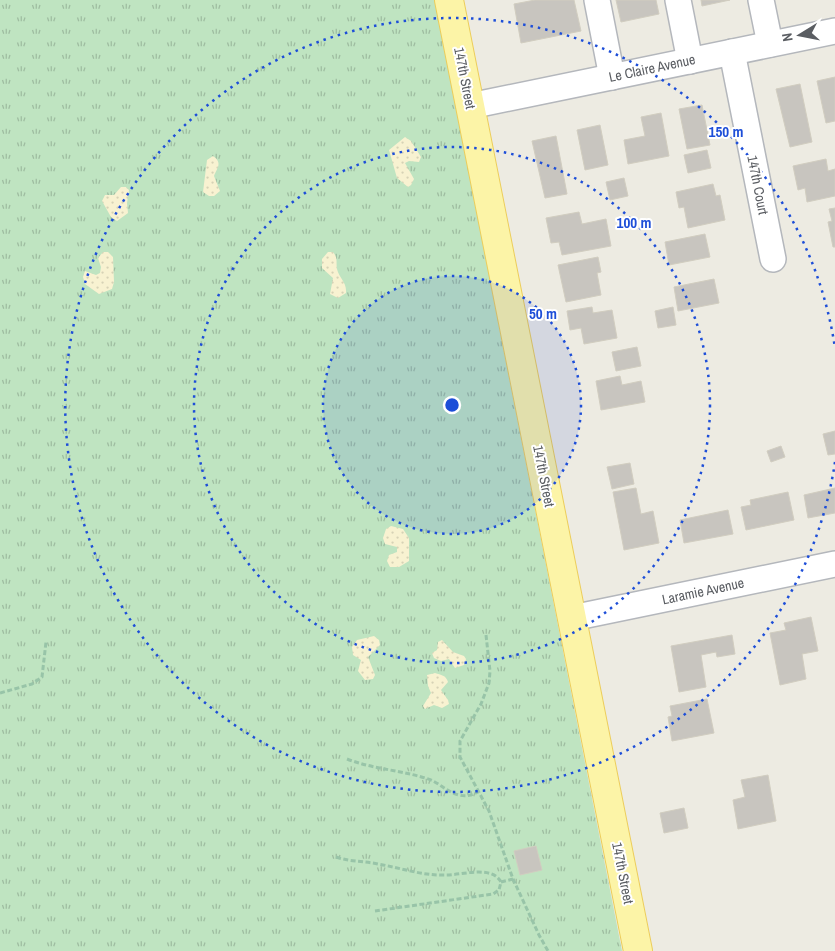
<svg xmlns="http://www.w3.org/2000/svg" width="835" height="951" font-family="'Archivo Narrow',sans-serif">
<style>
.grass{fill:url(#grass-tufts)}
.sand{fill:url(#sand-dots)}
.building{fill:#c8c5bf;stroke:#d1cdc0}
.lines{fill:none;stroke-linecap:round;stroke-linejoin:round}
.minor-casing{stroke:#b4b7bc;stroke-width:28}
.major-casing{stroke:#eccd5b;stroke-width:30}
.path{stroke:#98c4a8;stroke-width:3;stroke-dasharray:5 2.5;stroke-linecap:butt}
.minor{stroke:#fff;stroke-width:25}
.major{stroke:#fcf4a7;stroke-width:28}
.ring{fill:none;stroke:#1d4ed8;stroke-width:2.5;stroke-dasharray:2.5 5}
.labels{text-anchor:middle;stroke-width:4;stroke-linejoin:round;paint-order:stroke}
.street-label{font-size:14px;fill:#5a5d62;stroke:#fff}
.centre{fill:#1d4ed8;stroke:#fff;stroke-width:2.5}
.ring-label{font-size:15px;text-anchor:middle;font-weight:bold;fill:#1d4ed8;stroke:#fff;stroke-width:4;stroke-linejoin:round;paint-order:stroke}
</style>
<defs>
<pattern id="grass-tufts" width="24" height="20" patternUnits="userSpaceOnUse" patternTransform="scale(1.25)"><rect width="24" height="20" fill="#bfe4c1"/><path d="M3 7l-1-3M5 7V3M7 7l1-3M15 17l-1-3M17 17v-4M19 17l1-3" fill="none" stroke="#9ebca0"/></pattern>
<pattern id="sand-dots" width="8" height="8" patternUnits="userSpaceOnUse" patternTransform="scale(1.25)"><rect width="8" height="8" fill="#f8f2d1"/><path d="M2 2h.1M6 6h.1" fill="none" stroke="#d7d2b6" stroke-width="1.8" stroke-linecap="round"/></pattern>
</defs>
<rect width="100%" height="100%" fill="#edebe2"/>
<polygon class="grass" points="0,0 435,0 622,951 0,951"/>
<g class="sand">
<polygon points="405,137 411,141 421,157 419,162 409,161 405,163 414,179 411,185 408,187 397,178 389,150"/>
<path d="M213,156c10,7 4,12 1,20l6,15 -6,5h-5l-6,-4 4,-32z"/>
<polygon points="121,187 126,187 129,190 127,203 128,213 117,221 111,217 102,201 105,195 114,195"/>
<polygon points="103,252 108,252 113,257 114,282 112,289 99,294 85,284 83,277 85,271 96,275 100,273 101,267 98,258"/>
<path d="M328,252h5c5,6 3,10 4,17 2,9 10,13 9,24l-8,5 -8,-4 3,-16 -11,-10v-9z"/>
<polygon points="391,526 403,529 409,538 409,561 399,567 390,567 387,561 389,555 397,552 397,547 385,544 383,538 386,529"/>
<polygon points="374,636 379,640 380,645 368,657 375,675 373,679 365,680 358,671 361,660 353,655 352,647 357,640"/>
<polygon points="442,640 453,652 464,656 466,659 464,665 455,668 449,659 441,661 434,658 432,653 437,650 438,642"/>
<path d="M435,673c6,2 11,2 13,9l-7,8 7,10 1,4 -7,4 -8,-3 -9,4 -2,-3 8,-13 -3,-7 -1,-11z"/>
</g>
<g class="building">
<polygon points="535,0 574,0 581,31 521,43 514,4"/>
<polygon points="616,0 656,0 659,14 621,22"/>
<polygon points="701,0 730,0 702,6"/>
<polygon points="835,77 835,121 826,123 817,81"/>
<polygon points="800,84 812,142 790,147 776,89"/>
<polygon points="702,105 710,145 687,149 679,109"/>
<polygon points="661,113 669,156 628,164 624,140 645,136 641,117"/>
<polygon points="600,125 608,165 585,170 577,130"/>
<polygon points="556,136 567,194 545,198 532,141"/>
<polygon points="707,150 711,168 688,173 684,155"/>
<polygon points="826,159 828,171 835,169 835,196 807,202 805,188 798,190 793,166"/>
<polygon points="624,178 628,196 610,200 606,182"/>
<polygon points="713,184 716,196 720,195 725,220 688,228 684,207 679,208 676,192"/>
<polygon points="835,208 835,247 833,247 828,222 832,221 829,209"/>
<polygon points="579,212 582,224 606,219 611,246 562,255 559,242 551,243 546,218"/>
<polygon points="705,234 710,257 669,265 665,242"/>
<polygon points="598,257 601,272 597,273 601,295 566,302 558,265"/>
<polygon points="714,279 719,303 678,311 674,287"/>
<polygon points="592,307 593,313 612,310 617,338 584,344 581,328 570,330 567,311"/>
<polygon points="673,307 676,325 658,328 655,311"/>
<polygon points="637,347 641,366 616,371 612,352"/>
<polygon points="620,376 622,385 641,381 645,402 601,410 596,381"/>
<polygon points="835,431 835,454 828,455 823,434"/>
<polygon points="781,446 785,457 771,462 767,451"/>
<polygon points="630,463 634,484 612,489 607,467"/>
<polygon points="636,488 641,514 653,511 659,543 624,550 613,492"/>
<polygon points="835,488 835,513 808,518 804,495"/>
<polygon points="788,492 794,520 746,530 741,507 751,505 750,500"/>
<polygon points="728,510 733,534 684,543 680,520"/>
<polygon points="811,617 818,651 802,654 806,679 780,685 770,633 786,630 784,623"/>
<polygon points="732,635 735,654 717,657 716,652 701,655 706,687 679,692 671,646"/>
<polygon points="707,699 714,733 672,741 668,717 672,716 670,706"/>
<polygon points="768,775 776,821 738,829 733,800 745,797 741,780"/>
<polygon points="684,808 688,828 664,833 660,813"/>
<polygon points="536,846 542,870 520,875 514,851"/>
</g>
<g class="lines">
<defs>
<g id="minor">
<polyline points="597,0 612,77"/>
<polyline points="678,0 690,61"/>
<polyline points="761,0 770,44"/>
<polyline points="732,52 773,259"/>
<polyline points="470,106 835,31"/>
<polyline points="572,618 835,564"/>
</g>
<polyline id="major" points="449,0 638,951"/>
</defs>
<use href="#minor" class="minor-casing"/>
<use href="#major" class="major-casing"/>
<g class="path">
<polyline points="486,635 490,671 489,683 481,704 460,741 460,757 489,811 513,879 539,935 548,951"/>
<polyline points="0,693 32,684 42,677 46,642"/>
<path d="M347,759c26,10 52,11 78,19 13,3 21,14 34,17 7,2 13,0 19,-3"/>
<path d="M336,857c15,5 28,4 42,7 24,4 44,12 68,11 16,0 46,-10 55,7l-2,8 -6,4 -118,17"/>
<polyline points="501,882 513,879"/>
</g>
<use href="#minor" class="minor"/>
<use href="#major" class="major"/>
</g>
<circle cx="452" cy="405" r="129" fill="#1d4ed8" fill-opacity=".12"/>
<g class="ring">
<circle cx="452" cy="405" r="129"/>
<circle cx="452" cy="405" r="258"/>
<path d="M835 462A387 387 0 1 1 835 348"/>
</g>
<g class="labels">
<g class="street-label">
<text transform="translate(652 68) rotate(-12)" y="5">Le Claire Avenue</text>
<text transform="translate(465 78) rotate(79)" y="5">147th Street</text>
<text transform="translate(758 185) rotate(79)" y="5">147th Court</text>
<text transform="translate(544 476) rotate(79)" y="5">147th Street</text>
<text transform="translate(703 591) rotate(-12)" y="5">Laramie Avenue</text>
<text transform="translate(623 873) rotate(79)" y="5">147th Street</text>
</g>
</g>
<circle cx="452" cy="405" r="8" class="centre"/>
<g class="ring-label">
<text x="726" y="137">150 m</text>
<text x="634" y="228">100 m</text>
<text x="543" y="319">50 m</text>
</g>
<g transform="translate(800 35) rotate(260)" stroke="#ffffff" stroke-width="4" paint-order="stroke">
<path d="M0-4L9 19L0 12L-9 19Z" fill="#5a5d62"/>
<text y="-8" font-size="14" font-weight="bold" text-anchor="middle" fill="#5a5d62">N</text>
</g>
</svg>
